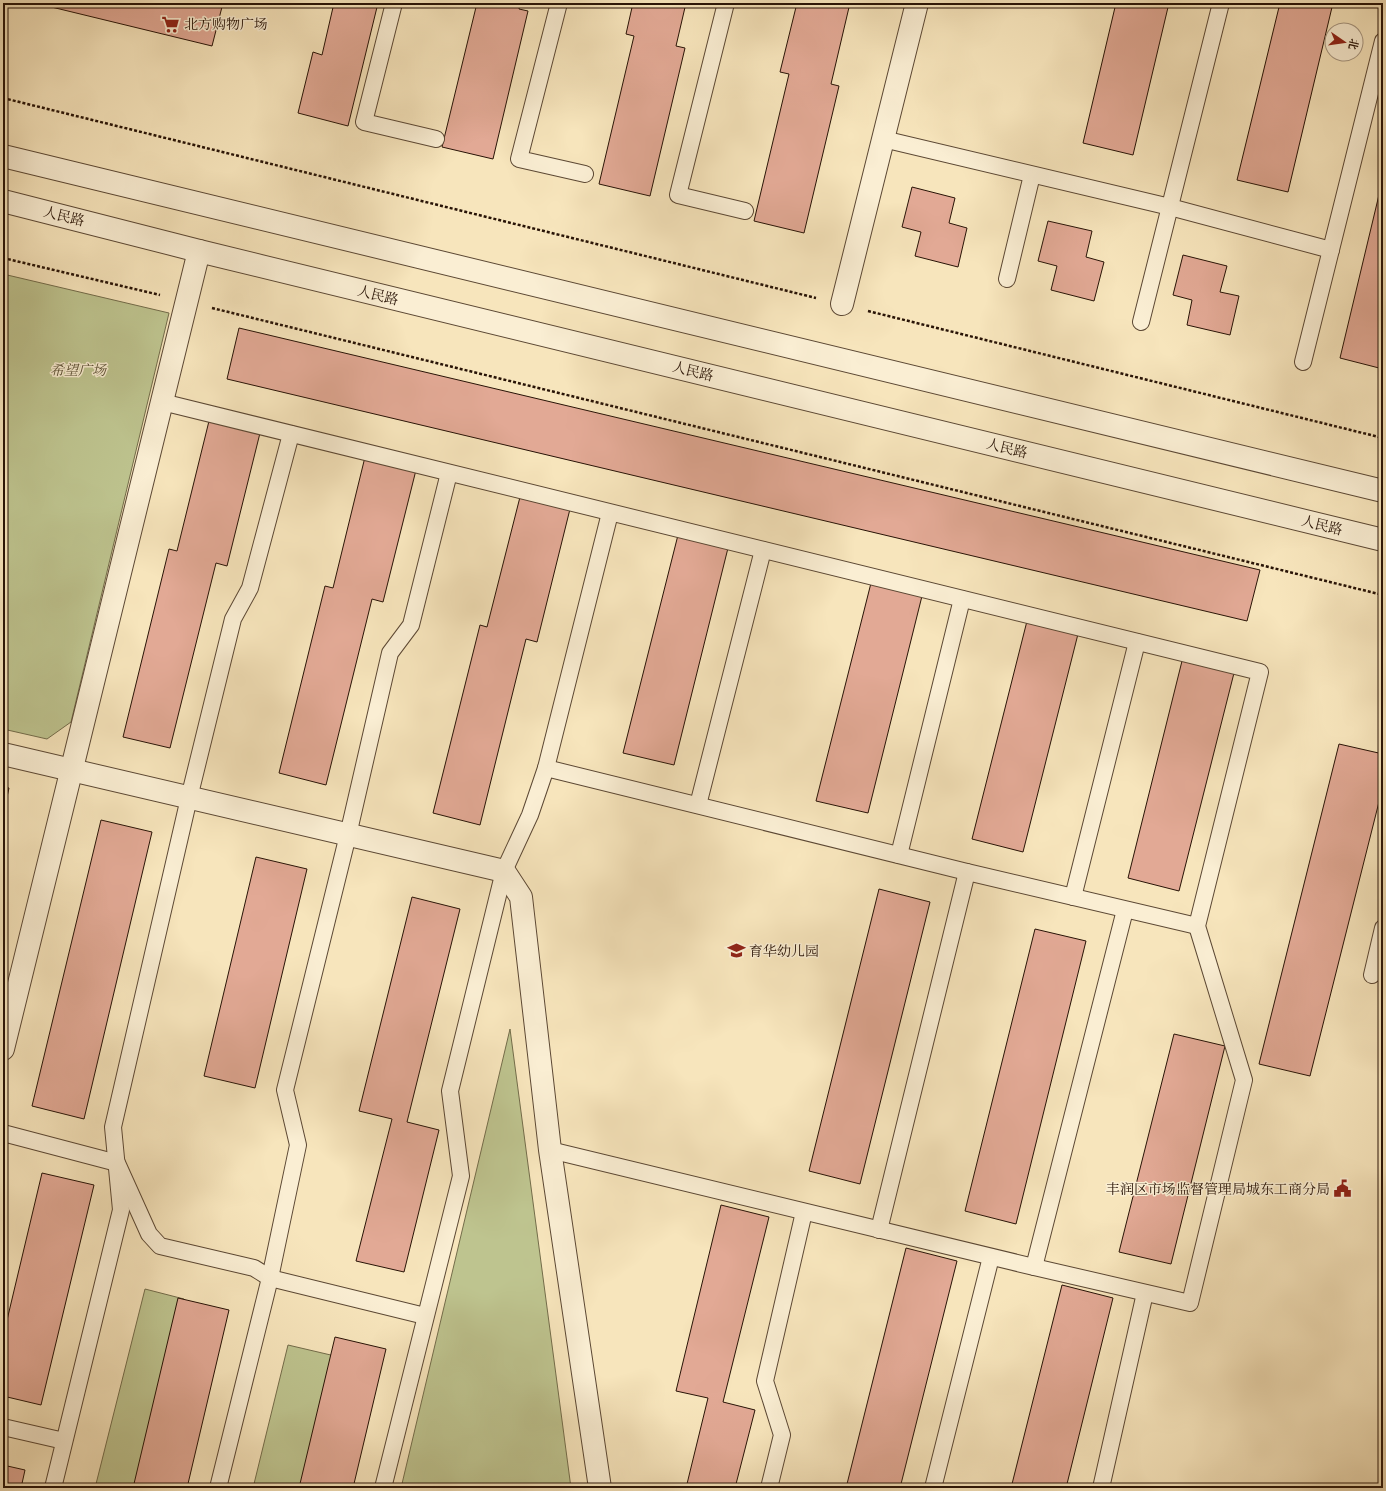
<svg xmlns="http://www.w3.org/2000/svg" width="1386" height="1491" font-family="'IM FELL DW Pica','Noto Serif SC',serif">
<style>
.green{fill:#bec48f;stroke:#736c4a}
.building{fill:#e2a995;stroke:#281306}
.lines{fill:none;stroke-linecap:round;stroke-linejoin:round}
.service-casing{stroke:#5c4834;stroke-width:18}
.pedestrian-casing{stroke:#5c4834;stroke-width:24}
.minor-casing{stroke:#5c4834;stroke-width:24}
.path{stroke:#281306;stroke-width:2.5;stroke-dasharray:3 2;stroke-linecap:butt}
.service{stroke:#faeed3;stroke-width:16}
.pedestrian{stroke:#faeed3;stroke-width:22}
.minor{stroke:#faeed3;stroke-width:22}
.labels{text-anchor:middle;stroke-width:3;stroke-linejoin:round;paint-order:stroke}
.poi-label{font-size:14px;fill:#281306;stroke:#faeed3;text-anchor:start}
.street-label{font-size:14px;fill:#281306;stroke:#faeed3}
.park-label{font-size:14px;font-style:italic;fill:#5c5136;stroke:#faeed3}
</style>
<rect width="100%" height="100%" fill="#f7e5bc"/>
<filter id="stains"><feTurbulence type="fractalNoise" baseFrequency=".005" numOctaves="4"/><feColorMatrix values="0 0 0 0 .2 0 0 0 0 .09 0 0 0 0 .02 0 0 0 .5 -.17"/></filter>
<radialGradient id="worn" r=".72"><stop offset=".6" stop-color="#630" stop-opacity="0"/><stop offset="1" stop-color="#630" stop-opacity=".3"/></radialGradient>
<g class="green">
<polygon points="3,274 169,313 71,722 47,739 3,729"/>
<polygon points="510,1029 571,1488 401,1488"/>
<polygon points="145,1289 184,1299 137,1488 95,1488"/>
<polygon points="288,1345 335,1356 303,1488 253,1488"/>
</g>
<g class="building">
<polygon points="35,3 223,3 212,46"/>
<polygon points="334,3 378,3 348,126 298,113 313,52 322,55"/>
<polygon points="477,3 520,3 519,9 528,11 493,159 442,147"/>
<polygon points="633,3 686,3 676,46 685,48 650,196 599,184 634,36 626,34"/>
<polygon points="797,3 850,3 831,84 839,86 804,233 754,221 789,74 780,72"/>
<polygon points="1116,3 1169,3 1133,155 1083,143"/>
<polygon points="1280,3 1333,3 1288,192 1237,180"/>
<polygon points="1383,178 1383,369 1340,358"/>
<polygon points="912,187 955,198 949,223 967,228 958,267 915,256 921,232 902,227"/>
<polygon points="1048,221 1092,231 1086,257 1104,262 1094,301 1051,290 1057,266 1038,261"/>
<polygon points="1183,255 1227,266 1220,292 1239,296 1230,335 1187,325 1192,300 1173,295"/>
<polygon points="239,328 1260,570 1247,621 227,379"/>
<polygon points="209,421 260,433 227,566 216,563 170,748 123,737 169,549 177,551"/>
<polygon points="365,457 416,470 383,602 372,599 326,785 279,773 325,586 333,588"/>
<polygon points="520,497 570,509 537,642 526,639 480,825 433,813 480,625 487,627"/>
<polygon points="678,535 728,548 674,765 623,753"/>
<polygon points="871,583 922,596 868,813 816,801"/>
<polygon points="1027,621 1078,634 1023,852 972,839"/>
<polygon points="1182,661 1234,673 1179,891 1128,878"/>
<polygon points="1339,744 1383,754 1383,786 1310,1076 1259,1064"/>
<polygon points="3,787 9,788 3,815"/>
<polygon points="101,820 152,832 84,1119 32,1106"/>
<polygon points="256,857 307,869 255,1088 204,1076"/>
<polygon points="879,889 930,902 860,1184 809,1171"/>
<polygon points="412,897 460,909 407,1122 439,1130 404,1272 356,1261 392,1119 359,1111"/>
<polygon points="1035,929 1086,941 1016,1224 965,1211"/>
<polygon points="1174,1034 1225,1046 1171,1264 1119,1252"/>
<polygon points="42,1173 94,1185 41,1405 3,1396 3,1337"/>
<polygon points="721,1205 769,1217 723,1402 755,1410 735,1488 686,1488 708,1398 676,1391"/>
<polygon points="906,1248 957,1261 900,1488 846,1488"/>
<polygon points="1062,1285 1113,1298 1066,1488 1011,1488"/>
<polygon points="178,1298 229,1310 187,1488 133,1488"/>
<polygon points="335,1337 386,1349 353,1488 299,1488"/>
<polygon points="3,1465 25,1470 21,1488 3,1488"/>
</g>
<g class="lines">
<defs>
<g id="service">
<polyline points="394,3 364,122 436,139"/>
<polyline points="559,3 519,159 585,174"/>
<polyline points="726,3 678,195 745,211"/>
<polyline points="883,139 1170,207 1331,250"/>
<polyline points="1007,279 1032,175"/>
<polyline points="1141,322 1221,3"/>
<polyline points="1303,362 1383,41"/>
<polyline points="162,402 1260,672 1197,926 1244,1080 1190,1303 1034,1267 550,1150"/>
<polyline points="546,768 967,872 1197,926"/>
<polyline points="698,805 763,550"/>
<polyline points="899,855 962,599"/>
<polyline points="1073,897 1137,642"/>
<polyline points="1372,975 1383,928"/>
<polyline points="3,1133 117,1163 149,1234 160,1246 254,1268 270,1278 425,1316"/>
<polyline points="879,1230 967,872"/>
<polyline points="1034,1267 1125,910"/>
<polyline points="3,1427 64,1441"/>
<polyline points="53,1488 121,1210 113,1127 189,798 233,619 250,588 291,434"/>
<polyline points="218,1488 270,1278 298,1145 285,1090 348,835 390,653 411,625 449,473"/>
<polyline points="383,1488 461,1176 450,1091 504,871 530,815 546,768 610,513"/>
<polyline points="769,1488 782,1435 765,1381 804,1212"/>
<polyline points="933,1488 991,1257"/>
<polyline points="1101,1488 1145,1293"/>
</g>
<g id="pedestrian">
<polyline points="3,156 1383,491"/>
<polyline points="3,201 199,251 1383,540"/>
</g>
<g id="minor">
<polyline points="842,304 917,3"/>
<polyline points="3,754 504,871 521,897 550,1150 600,1488"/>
<polyline points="3,1049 199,251"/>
</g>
</defs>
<use href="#service" class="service-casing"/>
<use href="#pedestrian" class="pedestrian-casing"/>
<use href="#minor" class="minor-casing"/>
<g class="path">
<polyline points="3,98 816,298"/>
<polyline points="3,258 160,295"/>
<polyline points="212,308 1383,595"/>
<polyline points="868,311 1383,438"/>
</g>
<use href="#service" class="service"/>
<use href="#pedestrian" class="pedestrian"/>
<use href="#minor" class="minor"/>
</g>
<defs>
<symbol id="supermarket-bare" viewBox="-9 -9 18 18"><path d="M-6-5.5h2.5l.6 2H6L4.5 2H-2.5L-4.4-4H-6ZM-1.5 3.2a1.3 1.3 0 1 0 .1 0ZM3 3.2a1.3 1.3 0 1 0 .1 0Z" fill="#8f2418" stroke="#faeed3" stroke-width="2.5" paint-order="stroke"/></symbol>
<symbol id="school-bare" viewBox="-9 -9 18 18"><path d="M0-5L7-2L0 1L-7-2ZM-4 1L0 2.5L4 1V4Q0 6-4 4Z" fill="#8f2418" stroke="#faeed3" stroke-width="2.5" paint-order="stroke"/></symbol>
<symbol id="civic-bare" viewBox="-9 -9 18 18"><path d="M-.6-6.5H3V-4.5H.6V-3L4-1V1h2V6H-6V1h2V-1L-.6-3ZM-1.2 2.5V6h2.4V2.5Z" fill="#8f2418" stroke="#faeed3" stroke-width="2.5" paint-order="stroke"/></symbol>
</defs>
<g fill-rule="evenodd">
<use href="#supermarket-bare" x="158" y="12" width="25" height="25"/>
<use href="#school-bare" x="724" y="938" width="25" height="25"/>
<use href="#civic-bare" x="1330" y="1176" width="25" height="25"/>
</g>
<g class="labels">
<g class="poi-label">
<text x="184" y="29">北方购物广场</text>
<text x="749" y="956">育华幼儿园</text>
<text x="1330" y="1194" text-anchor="end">丰润区市场监督管理局城东工商分局</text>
</g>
<g class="street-label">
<text transform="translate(64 216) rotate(14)" y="5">人民路</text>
<text transform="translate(378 295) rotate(14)" y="5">人民路</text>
<text transform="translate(693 371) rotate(14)" y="5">人民路</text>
<text transform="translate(1007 448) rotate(14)" y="5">人民路</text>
<text transform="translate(1322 525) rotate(14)" y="5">人民路</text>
</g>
<g class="park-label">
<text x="78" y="375">希望广场</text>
</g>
</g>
<rect width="1386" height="1491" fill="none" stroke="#f7e5bc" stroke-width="16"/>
<rect x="4" y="4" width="1378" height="1483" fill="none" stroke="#281306" stroke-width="2"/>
<rect x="8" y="8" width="1370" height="1475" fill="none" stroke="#281306"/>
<g transform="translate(1344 42) rotate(103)"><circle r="19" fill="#faeed3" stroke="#a69681"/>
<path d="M0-3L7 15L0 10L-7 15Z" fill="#8f2418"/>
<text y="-6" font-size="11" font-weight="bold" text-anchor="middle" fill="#281306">北</text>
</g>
<rect width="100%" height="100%" filter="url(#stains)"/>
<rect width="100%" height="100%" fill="url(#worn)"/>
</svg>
